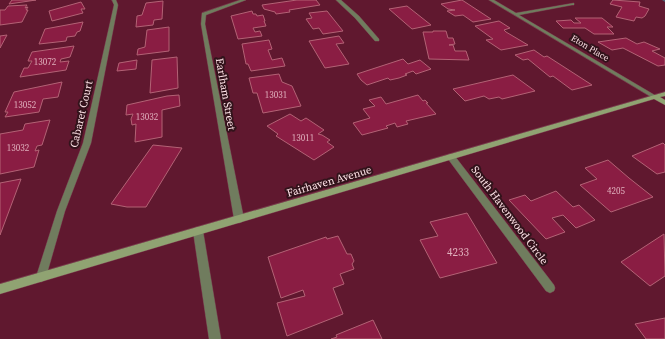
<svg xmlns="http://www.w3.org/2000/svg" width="665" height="339" font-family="'Source Serif 4',serif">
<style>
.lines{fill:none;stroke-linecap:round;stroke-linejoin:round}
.stream{fill:#505e71;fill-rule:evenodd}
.building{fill:#8a1d43;stroke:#b36275}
.street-casing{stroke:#79384c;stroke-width:1}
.secondary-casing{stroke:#79384c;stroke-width:1}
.street{fill:#707c5e;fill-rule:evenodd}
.secondary{fill:#90a372;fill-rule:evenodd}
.labels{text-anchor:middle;stroke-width:4;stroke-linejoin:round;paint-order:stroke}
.far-street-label{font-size:9px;fill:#fee2e7;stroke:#32131b}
.number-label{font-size:9px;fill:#e1b1be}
.street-label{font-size:11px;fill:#fee2e7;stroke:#32131b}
.near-number-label{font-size:11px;fill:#e1b1be}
</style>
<rect width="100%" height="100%" fill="#60182f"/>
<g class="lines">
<polygon class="stream" points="662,0 665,0 665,2"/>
</g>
<g class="building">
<polygon points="12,0 36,0 9,4"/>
<polygon points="316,0 320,5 289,10 290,12 276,14 275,12 264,9 262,5 297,0"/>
<polygon points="462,0 491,19 473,22 463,15 455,16 447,11 455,10 448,9 441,4"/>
<polygon points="613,0 640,2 639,6 649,9 645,16 642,18 636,17 634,21 616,17 622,7 610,4"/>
<polygon points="163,1 162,19 154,20 153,25 136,27 137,16 142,15 146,3"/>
<polygon points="81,2 85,9 81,9 83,13 52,21 49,11"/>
<polygon points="27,5 25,8 28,7 26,10 28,10 22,22 0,25 0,10 5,10 8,6"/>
<polygon points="407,6 431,25 412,29 389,9"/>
<polygon points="252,11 253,14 256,14 257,16 263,15 265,21 264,21 266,26 253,28 255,32 260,31 262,36 238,39 231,16"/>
<polygon points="327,11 343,31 323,34 319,28 313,29 306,19 312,18 309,13"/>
<polygon points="575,18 602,18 613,27 607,27 614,34 594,34 585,28 563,28 556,21 571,20 574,23 581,23"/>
<polygon points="499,21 510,28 504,30 506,32 528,45 501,50 486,40 493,39 475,26"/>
<polygon points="83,22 80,31 77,32 75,36 67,37 66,41 39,44 45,29"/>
<polygon points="169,27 169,51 137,55 138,49 145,47 147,30"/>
<polygon points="433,31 446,31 448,38 453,38 455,44 449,45 453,45 455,51 466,51 469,60 429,59 423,32 433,32"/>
<polygon points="7,35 0,48 0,36"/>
<polygon points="339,36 344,43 336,44 349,64 325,68 309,41"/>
<polygon points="626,38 637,44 644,42 660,49 652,51 665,58 665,65 658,66 623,48 612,50 598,42"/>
<polygon points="269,40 272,49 268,50 272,60 282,58 285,66 251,71 248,64 246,64 242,44"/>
<polygon points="74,46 70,57 61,59 60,62 69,61 66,70 20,77 24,68 28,68 32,61 28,61 32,52"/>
<polygon points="534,50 544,57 547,56 592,85 572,90 553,76 550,77 528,59 523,60 515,55"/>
<polygon points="177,57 178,88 150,93 152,60"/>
<polygon points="403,59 408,64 420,60 431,69 416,74 413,71 405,74 407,75 399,78 390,80 388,78 367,85 361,80 357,74"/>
<polygon points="137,60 136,69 117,71 119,63"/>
<polygon points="279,74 282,82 292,86 301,106 263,113 257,93 253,93 249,78"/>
<polygon points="513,75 535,91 502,99 499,97 489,99 484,96 465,101 453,89"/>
<polygon points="62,82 58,97 43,99 39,112 5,117 8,112 5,112 14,92"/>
<polygon points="179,95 180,106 162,110 162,137 135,142 136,124 132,125 131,119 133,114 126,115 127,105 167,96"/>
<polygon points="418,95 423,101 425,100 428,103 426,103 436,114 406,121 408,124 397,127 395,123 386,126 388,128 362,135 353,123 370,118 363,109 375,106 369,100 381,97 386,104"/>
<polygon points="290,114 301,121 306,118 324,130 318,134 322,135 330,140 327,142 334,147 314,160 276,136 278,134 267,126"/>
<polygon points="50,120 42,145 37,146 35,151 39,150 34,167 0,174 0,134 23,130 25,124"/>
<polygon points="663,143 665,145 665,172 657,174 632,156"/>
<polygon points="153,145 182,148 146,207 127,207 111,204"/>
<polygon points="608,160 629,178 653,197 611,212 580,185 597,179 585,168"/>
<polygon points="21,179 0,235 0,183"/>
<polygon points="556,191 573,207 579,205 595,220 576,228 563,215 552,218 565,232 546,239 509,200 525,195 531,201"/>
<polygon points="467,213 497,263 440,278 420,240 438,236 430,222"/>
<polygon points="664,234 665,276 650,286 621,262"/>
<polygon points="338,236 347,254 351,254 354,261 352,264 354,269 340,274 344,284 333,288 343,314 287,336 277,303 305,296 303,290 281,298 268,257 326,237 327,239"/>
<polygon points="665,318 665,339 646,339 635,324"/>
<polygon points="373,320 382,339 331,339 337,337 336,335"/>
</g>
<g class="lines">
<defs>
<g id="street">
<polygon points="112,0 116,0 118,5 91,143 65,211 46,277 45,280 41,282 37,280 36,277 57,211 83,143 114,5"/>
<polygon points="240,0 246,0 206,15 205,24 244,219 242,222 239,223 236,222 234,219 201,24 202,13"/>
<polygon points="336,0 341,0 359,16 379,39 379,41 375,41 355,18"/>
<polygon points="489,0 494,0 516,13 574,3 574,5 572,5 519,15 658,97 657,98 653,98"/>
<polygon points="451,154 454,155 554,285 555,288 554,291 550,293 546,291 448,159 447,157 448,155"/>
<polygon points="198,227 201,228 203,231 221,339 209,339 193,231 195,228"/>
</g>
<polygon id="secondary" points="665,92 665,96 660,97 665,100 665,105 654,99 0,294 0,284"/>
</defs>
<use href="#street" class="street-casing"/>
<use href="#secondary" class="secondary-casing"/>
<use href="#street" class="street"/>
<use href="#secondary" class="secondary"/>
</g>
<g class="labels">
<g class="far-street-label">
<text transform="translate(590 48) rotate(31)" y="3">Eton Place</text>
</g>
<g class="number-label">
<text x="45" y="65">13072</text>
<text x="276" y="98">13031</text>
<text x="25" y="108">13052</text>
<text x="147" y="120">13032</text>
<text x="303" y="141">13011</text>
<text x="18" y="151">13032</text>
<text x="616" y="194">4205</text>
</g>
<g class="street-label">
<text transform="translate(226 94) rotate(80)" y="4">Earlham Street</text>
<text transform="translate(81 114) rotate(-77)" y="4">Cabaret Court</text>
<text transform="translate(329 181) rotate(-16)" y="4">Fairhaven Avenue</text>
<text transform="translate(510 215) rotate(53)" y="4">South Havenwood Circle</text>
</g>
<g class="near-number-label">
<text x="458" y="256">4233</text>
</g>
</g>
</svg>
